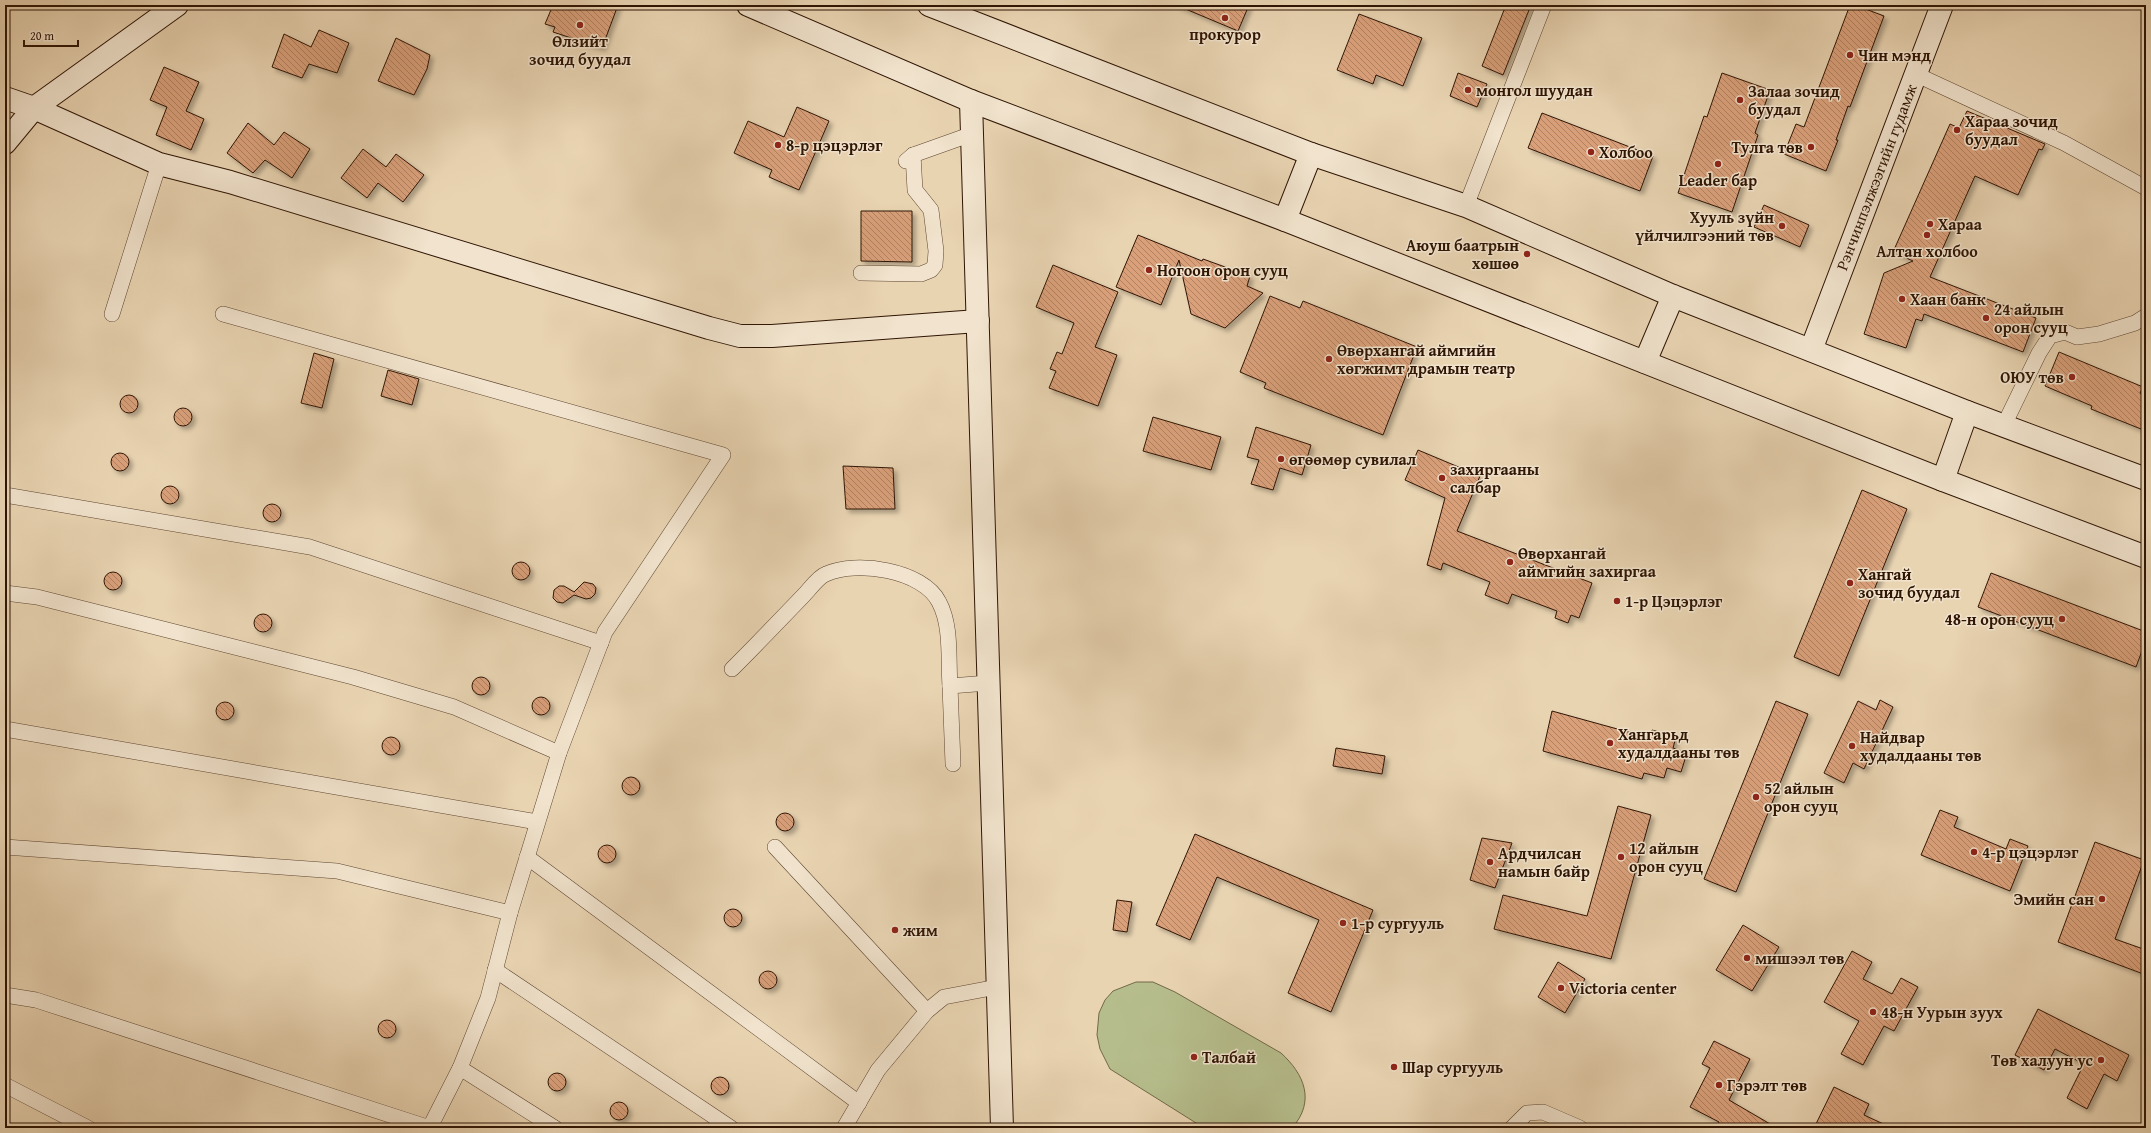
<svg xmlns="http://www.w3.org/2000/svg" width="2151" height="1133" font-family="'Gentium Book Plus',serif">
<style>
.grass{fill:#b6bd8c;stroke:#726948}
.building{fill:url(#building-back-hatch);stroke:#2f1504;filter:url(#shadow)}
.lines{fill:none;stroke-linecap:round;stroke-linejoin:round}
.street-casing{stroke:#5e4530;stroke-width:16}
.secondary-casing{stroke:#2f1504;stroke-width:24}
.street{stroke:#f1e3cd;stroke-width:15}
.secondary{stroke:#f1e3cd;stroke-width:22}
.poi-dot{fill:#8f2418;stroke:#f1e3cd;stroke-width:1.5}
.labels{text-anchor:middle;stroke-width:3;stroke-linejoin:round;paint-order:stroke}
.poi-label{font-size:16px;font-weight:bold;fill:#2f1504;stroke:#f1e3cd;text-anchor:start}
.street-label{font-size:16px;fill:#2f1504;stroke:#f1e3cd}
</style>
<defs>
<pattern id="building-back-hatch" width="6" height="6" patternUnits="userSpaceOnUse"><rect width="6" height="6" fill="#d9a07a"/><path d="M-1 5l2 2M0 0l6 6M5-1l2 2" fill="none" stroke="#b08162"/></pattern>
<filter id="shadow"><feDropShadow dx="3.5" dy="3.5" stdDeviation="2" flood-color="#0004"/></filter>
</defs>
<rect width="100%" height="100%" fill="#e9d4b2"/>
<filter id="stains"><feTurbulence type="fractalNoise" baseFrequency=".005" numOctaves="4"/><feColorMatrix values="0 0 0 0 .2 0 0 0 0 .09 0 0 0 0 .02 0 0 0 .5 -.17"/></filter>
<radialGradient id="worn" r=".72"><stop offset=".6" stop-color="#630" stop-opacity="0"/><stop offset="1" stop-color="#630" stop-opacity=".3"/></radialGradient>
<path class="grass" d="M1136,982h17l22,10 106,61c23,21 35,48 11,75h-88l-94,-59 -10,-20 -3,-14 2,-22 6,-13 8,-9z"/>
<g class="building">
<polygon points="553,5 618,5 602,48 553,32 555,27 545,24"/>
<polygon points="1176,5 1249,5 1238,31"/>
<polygon points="1506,5 1531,5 1503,75 1482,66"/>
<polygon points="1850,5 1855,5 1884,16 1850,107 1848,106 1836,140 1838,140 1826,171 1784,154 1796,124 1804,127"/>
<polygon points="1359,14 1422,38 1403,86 1376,75 1373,84 1337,70"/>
<polygon points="319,30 349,43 337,73 309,64 302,78 272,67 284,34 311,47"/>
<polygon points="396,38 430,55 427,69 414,95 378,81"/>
<polygon points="164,67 199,82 186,111 204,119 191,150 156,135 167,107 150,100"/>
<polygon points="1458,73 1487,84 1477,107 1450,96"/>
<polygon points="1722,73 1770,90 1755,133 1758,135 1732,212 1678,193 1704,116 1707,117"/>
<polygon points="797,107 829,121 799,190 769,177 772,170 734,153 748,121 784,137"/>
<polygon points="1967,111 2045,144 2042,150 2039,149 2018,195 1975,176 1930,277 2036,318 2023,352 1924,314 1922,321 1916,319 1906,348 1864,334 1884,273 1913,261 1893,252 1950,124 1959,128"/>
<polygon points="1542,113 1653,156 1640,191 1528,148"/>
<polygon points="248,123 274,145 284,132 310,149 292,178 265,160 253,173 227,153"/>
<polygon points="363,149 386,167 396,154 424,175 403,202 378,183 367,198 341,178"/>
<polygon points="1764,205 1809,225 1800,247 1754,227"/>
<polygon points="861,211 912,211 912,262 861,261"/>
<polygon points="1138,235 1202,261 1203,259 1250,276 1247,286 1263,293 1225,328 1191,314 1179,260 1161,305 1116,287"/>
<polygon points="1053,265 1118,292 1095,347 1117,355 1098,406 1049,388 1056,371 1050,369 1057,352 1062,354 1074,323 1036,307"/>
<polygon points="1270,296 1300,308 1303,301 1417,347 1383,435 1264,388 1266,383 1240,372"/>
<polygon points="2059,352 2143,387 2140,393 2146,395 2146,431 2091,409 2092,406 2045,386"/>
<polygon points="314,353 334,359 322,408 301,403"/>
<polygon points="388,370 419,379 412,405 381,396"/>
<circle cx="129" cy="404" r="9"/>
<circle cx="183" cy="417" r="9"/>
<polygon points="1153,417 1221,437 1211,470 1143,451"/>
<polygon points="1256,427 1311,445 1302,475 1280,468 1273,490 1251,484 1259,460 1247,457"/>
<polygon points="1418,450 1480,476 1457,531 1592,583 1579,618 1571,615 1568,623 1555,618 1557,611 1512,594 1508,604 1485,595 1490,582 1443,563 1441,570 1427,565 1445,498 1405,480"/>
<circle cx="120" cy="462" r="9"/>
<polygon points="843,466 893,468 895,509 846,509"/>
<circle cx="170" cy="495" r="9"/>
<polygon points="1862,490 1907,509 1839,676 1794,657"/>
<circle cx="272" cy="513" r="9"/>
<circle cx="521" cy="571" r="9"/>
<circle cx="113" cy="581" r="9"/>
<polygon points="1991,573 2146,632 2146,640 2136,667 1978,607"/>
<polygon points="584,582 593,584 596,588 595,594 591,598 586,599 574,595 563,603 557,602 553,598 554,590 559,586 564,586 574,592"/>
<circle cx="263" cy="623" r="9"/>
<circle cx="481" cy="686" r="9"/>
<circle cx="541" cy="706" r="9"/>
<polygon points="1880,700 1893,707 1864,769 1853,763 1844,783 1824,773 1858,701 1876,710"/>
<polygon points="1776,701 1808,714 1736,892 1704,879"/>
<circle cx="225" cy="711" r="9"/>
<polygon points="1552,711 1650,738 1652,730 1676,737 1673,748 1687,753 1681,772 1667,768 1664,778 1644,773 1642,779 1543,751"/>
<circle cx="391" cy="746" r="9"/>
<polygon points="1336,748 1385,756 1382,774 1333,766"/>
<circle cx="631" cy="786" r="9"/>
<polygon points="1618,806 1651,815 1611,959 1494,929 1503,895 1587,916"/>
<polygon points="1940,810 1958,817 1954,827 2006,849 2010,839 2028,846 2010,891 1921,855"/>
<circle cx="785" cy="822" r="9"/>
<polygon points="1195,834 1373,910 1331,1012 1288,993 1319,920 1217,877 1190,940 1156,925"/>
<polygon points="1482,838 1512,843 1495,888 1470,880"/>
<polygon points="2095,842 2144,860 2115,939 2146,950 2146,975 2058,942"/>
<circle cx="607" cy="854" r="9"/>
<polygon points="1117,900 1132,902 1127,932 1113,930"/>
<circle cx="733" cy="918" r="9"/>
<polygon points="1743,925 1779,947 1752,991 1716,970"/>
<polygon points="1852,951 1872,962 1863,979 1892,994 1901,978 1918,987 1894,1031 1884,1026 1863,1065 1841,1054 1859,1021 1824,1002"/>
<polygon points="1558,962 1585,979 1565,1013 1538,997"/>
<circle cx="768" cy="980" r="9"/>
<polygon points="2038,1009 2129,1055 2117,1081 2104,1074 2087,1109 2067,1098 2084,1064 2055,1049 2044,1070 2015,1055"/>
<circle cx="387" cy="1029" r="9"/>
<polygon points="1714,1041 1750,1059 1729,1100 1777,1128 1716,1128 1719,1122 1690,1107 1710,1068 1702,1064"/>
<circle cx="557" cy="1082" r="9"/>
<circle cx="720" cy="1086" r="9"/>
<polygon points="1834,1087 1869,1104 1864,1115 1892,1128 1814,1128"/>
<circle cx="619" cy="1111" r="9"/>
</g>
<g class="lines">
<defs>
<g id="street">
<polyline points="1915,74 2064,143 2146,188"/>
<polyline points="906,161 913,155 972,134"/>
<polyline points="1466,206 1544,5"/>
<polyline points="861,273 921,274 931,270 935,265 936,251 931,210 915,190 913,155"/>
<polyline points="112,314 159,164"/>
<polyline points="223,314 723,455 605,632 559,753 510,913 488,998 460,1068 430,1127"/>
<polyline points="2004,425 2039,353 2050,336 2065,332 2077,337 2099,334 2135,323 2146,316"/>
<polyline points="5,495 310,547 601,643"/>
<polyline points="5,593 37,597 353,677 454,707 559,753"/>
<path d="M732,669c24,-24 48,-49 72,-74 6,-6 14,-18 22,-21 30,-14 97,-4 113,28 13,24 9,58 11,84"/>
<polyline points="5,729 537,822"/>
<polyline points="953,764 950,686 988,683"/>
<polyline points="5,847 337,871 510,913"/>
<polyline points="775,847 927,1011"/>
<polyline points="527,857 859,1103"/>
<polyline points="495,970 731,1128"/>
<polyline points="5,995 36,1000 430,1128"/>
<polyline points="460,1068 555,1128"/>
<polyline points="5,1085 88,1128"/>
<polyline points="844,1128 878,1070 927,1011 944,997 997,987"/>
<polyline points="1512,1128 1527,1113 1543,1112 1580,1128"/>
</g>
<g id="secondary">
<polyline points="748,5 971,101 1285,220 1943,480 2146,557"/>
<polyline points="929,5 1311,154 1466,206 1673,296 1967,412 2146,479"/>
<polyline points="5,98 34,108 159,164 230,182 709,328 740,336 772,336 978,321"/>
<polyline points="971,101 1002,1128"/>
<polyline points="5,143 34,108 177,5"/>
<polyline points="1285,220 1311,154"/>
<polyline points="1811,350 1942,5"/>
<polyline points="1645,362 1673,296"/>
<polyline points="1943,480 1967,412"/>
</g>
</defs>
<use href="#street" class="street-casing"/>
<use href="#secondary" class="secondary-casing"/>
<use href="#street" class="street"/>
<use href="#secondary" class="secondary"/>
</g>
<g class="poi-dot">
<circle cx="1225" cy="18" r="4"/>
<circle cx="580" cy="25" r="4"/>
<circle cx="1850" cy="55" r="4"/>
<circle cx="1468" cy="90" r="4"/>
<circle cx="1740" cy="100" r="4"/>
<circle cx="1957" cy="130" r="4"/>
<circle cx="778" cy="145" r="4"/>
<circle cx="1811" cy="147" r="4"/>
<circle cx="1591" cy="152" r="4"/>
<circle cx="1718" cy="164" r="4"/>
<circle cx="1930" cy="224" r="4"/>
<circle cx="1782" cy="226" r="4"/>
<circle cx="1927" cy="235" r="4"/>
<circle cx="1527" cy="254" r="4"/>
<circle cx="1149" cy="270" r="4"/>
<circle cx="1902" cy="299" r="4"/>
<circle cx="1986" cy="318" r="4"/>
<circle cx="1329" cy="359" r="4"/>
<circle cx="2072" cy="377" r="4"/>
<circle cx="1281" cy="459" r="4"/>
<circle cx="1442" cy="478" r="4"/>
<circle cx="1510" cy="562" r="4"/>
<circle cx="1850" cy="583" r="4"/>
<circle cx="1617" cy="601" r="4"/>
<circle cx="2062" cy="619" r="4"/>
<circle cx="1610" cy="743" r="4"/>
<circle cx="1852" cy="746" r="4"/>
<circle cx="1756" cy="797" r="4"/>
<circle cx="1974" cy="852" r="4"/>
<circle cx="1621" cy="857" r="4"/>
<circle cx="1490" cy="862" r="4"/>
<circle cx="2102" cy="899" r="4"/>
<circle cx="1343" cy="923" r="4"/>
<circle cx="895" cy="930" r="4"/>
<circle cx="1747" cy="958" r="4"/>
<circle cx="1561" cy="988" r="4"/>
<circle cx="1873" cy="1012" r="4"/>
<circle cx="1194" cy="1057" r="4"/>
<circle cx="2101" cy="1060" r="4"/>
<circle cx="1394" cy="1067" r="4"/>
<circle cx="1719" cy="1085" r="4"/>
</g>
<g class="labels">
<g class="poi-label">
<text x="1225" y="40" text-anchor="middle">прокурор</text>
<text x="580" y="47" text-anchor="middle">Өлзийт<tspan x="580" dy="18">зочид буудал</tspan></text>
<text x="1858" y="61">Чин мэнд</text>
<text x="1476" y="96">монгол шуудан</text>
<text x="1748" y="97">Залаа зочид<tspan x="1748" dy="18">буудал</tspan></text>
<text x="1965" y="127">Хараа зочид<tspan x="1965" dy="18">буудал</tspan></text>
<text x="786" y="151">8-р цэцэрлэг</text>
<text x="1803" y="153" text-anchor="end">Тулга төв</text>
<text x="1599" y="158">Холбоо</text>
<text x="1718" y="186" text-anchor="middle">Leader бар</text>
<text x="1774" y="223" text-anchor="end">Хууль зүйн<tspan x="1774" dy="18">үйлчилгээний төв</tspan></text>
<text x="1938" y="230">Хараа</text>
<text x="1519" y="251" text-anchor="end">Аюуш баатрын<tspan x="1519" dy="18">хөшөө</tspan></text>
<text x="1927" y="257" text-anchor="middle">Алтан холбоо</text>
<text x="1157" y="276">Ногоон орон сууц</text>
<text x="1910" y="305">Хаан банк</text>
<text x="1994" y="315">24 айлын<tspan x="1994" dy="18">орон сууц</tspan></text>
<text x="1337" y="356">Өвөрхангай аймгийн<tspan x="1337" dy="18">хөгжимт драмын театр</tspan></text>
<text x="2064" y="383" text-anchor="end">ОЮУ төв</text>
<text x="1289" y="465">өгөөмөр сувилал</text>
<text x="1450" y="475">захиргааны<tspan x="1450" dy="18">салбар</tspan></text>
<text x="1518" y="559">Өвөрхангай<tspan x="1518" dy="18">аймгийн захиргаа</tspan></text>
<text x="1858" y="580">Хангай<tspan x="1858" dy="18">зочид буудал</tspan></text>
<text x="1625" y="607">1-р Цэцэрлэг</text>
<text x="2054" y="625" text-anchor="end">48-н орон сууц</text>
<text x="1618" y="740">Хангарьд<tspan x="1618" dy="18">худалдааны төв</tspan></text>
<text x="1860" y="743">Найдвар<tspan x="1860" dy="18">худалдааны төв</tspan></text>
<text x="1764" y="794">52 айлын<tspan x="1764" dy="18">орон сууц</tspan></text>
<text x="1629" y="854">12 айлын<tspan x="1629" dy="18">орон сууц</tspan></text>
<text x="1982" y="858">4-р цэцэрлэг</text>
<text x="1498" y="859">Ардчилсан<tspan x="1498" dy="18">намын байр</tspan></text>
<text x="2094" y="905" text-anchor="end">Эмийн сан</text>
<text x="1351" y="929">1-р сургууль</text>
<text x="903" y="936">жим</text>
<text x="1755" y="964">мишээл төв</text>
<text x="1569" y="994">Victoria center</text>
<text x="1881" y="1018">48-н Уурын зуух</text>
<text x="1202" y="1063">Талбай</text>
<text x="2093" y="1066" text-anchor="end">Төв халуун ус</text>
<text x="1402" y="1073">Шар сургууль</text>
<text x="1727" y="1091">Гэрэлт төв</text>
</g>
<g class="street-label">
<text transform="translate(1876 177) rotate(-69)" y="6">Рэнчинпэлжээгийн гудамж</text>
</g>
</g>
<rect width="2151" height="1133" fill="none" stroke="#e9d4b2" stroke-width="20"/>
<rect x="6" y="6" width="2139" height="1121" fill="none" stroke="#2f1504" stroke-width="2"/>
<rect x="10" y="10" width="2131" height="1113" fill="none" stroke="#2f1504"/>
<path d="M24 40v6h54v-6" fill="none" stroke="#2f1504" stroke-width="2"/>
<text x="30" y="40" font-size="12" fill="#2f1504" stroke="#f1e3cd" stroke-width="3" paint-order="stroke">20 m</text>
<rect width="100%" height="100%" filter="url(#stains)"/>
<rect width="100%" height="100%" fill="url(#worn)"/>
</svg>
